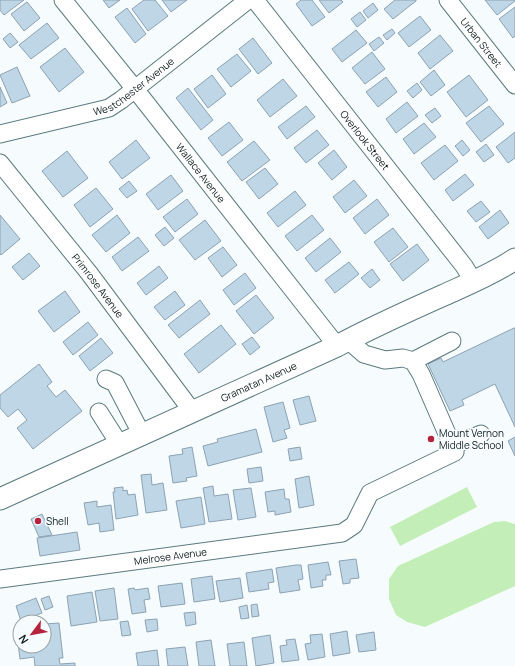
<svg xmlns="http://www.w3.org/2000/svg" width="515" height="666" font-family="Manrope,sans-serif">
<style>
.park{fill:#c3eeb7}
.building{fill:#bfd6e7;stroke:#8ca2b3}
.lines{fill:none;stroke-linecap:round;stroke-linejoin:round}
.minor-casing{stroke:#5c797d;stroke-width:19}
.major-casing{stroke:#5c797d;stroke-width:23}
.minor{stroke:#fff;stroke-width:17}
.major{stroke:#fff;stroke-width:21}
.poi-dot{fill:#b5233d;stroke:#f6fcfd;stroke-width:1.5}
.labels{text-anchor:middle;stroke-width:3.5;stroke-linejoin:round;paint-order:stroke}
.street-label{font-size:10px;fill:#0f1b1d;stroke:#f6fcfd}
.poi-label{font-size:10px;fill:#0f1b1d;stroke:#f6fcfd;text-anchor:start}
</style>
<rect width="100%" height="100%" fill="#f6fcfd"/>
<g class="park">
<polygon points="467,487 477,507 400,546 390,527"/>
<polygon points="505,521 515,524 515,586 425,627 407,622 396,615 389,599 389,579 398,566 494,522"/>
</g>
<g class="building">
<polygon points="0,0 24,0 4,15 0,10"/>
<polygon points="103,0 120,0 109,8"/>
<polygon points="144,0 155,0 168,16 148,31 132,9"/>
<polygon points="162,0 187,0 171,12"/>
<polygon points="301,0 312,0 325,17 312,26 296,4"/>
<polygon points="319,0 341,0 343,2 329,13"/>
<polygon points="395,0 416,0 416,1 393,19 384,9"/>
<polygon points="485,0 515,0 515,1 497,15"/>
<polygon points="27,2 40,18 24,31 11,14"/>
<polygon points="373,3 378,10 368,18 363,11"/>
<polygon points="515,7 515,36 513,38 499,19"/>
<polygon points="127,8 146,34 135,43 115,17"/>
<polygon points="360,12 366,20 357,27 351,19"/>
<polygon points="420,16 431,30 409,47 398,33"/>
<polygon points="47,23 59,38 31,59 19,45"/>
<polygon points="392,29 395,33 387,40 383,35"/>
<polygon points="356,30 367,43 342,62 332,49"/>
<polygon points="10,33 18,42 10,48 3,39"/>
<polygon points="440,35 453,51 430,69 418,53"/>
<polygon points="379,37 384,43 374,51 369,44"/>
<polygon points="253,38 272,63 258,74 239,49"/>
<polygon points="65,48 84,72 59,92 40,67"/>
<polygon points="372,52 385,69 365,84 352,68"/>
<polygon points="237,54 251,71 231,87 217,69"/>
<polygon points="17,67 30,96 12,103 0,75"/>
<polygon points="434,70 445,85 431,96 420,82"/>
<polygon points="212,75 226,94 208,108 194,89"/>
<polygon points="469,75 488,100 466,117 447,92"/>
<polygon points="386,77 397,92 378,107 366,92"/>
<polygon points="283,79 297,96 270,117 257,100"/>
<polygon points="417,83 422,90 413,98 407,91"/>
<polygon points="0,87 7,103 0,107"/>
<polygon points="188,88 213,120 201,130 176,98"/>
<polygon points="407,102 418,116 396,133 386,119"/>
<polygon points="306,106 315,117 287,139 278,127"/>
<polygon points="489,106 504,124 481,142 466,123"/>
<polygon points="435,108 441,116 432,123 425,115"/>
<polygon points="229,122 243,140 222,156 208,138"/>
<polygon points="424,123 436,137 414,154 403,139"/>
<polygon points="317,130 329,145 306,163 294,148"/>
<polygon points="515,132 515,158 508,163 496,147"/>
<polygon points="136,140 150,158 122,179 109,162"/>
<polygon points="462,140 470,150 463,156 455,146"/>
<polygon points="254,141 270,160 242,181 227,162"/>
<polygon points="486,144 494,155 484,162 476,152"/>
<polygon points="445,145 458,161 434,180 421,163"/>
<polygon points="334,150 347,167 332,180 318,163"/>
<polygon points="67,151 88,178 63,197 42,171"/>
<polygon points="265,168 278,184 259,199 246,182"/>
<polygon points="465,174 474,185 453,201 445,190"/>
<polygon points="171,175 183,191 158,210 146,194"/>
<polygon points="354,180 367,196 345,213 333,197"/>
<polygon points="129,181 137,191 127,198 119,189"/>
<polygon points="96,188 113,209 90,227 74,205"/>
<polygon points="295,191 306,205 278,227 267,213"/>
<polygon points="187,199 198,214 175,232 163,217"/>
<polygon points="377,199 389,215 365,234 353,218"/>
<polygon points="481,201 490,212 476,222 467,211"/>
<polygon points="500,210 509,223 488,239 479,227"/>
<polygon points="0,215 20,239 1,255 0,254"/>
<polygon points="117,215 130,233 106,252 92,235"/>
<polygon points="312,215 324,230 297,251 285,236"/>
<polygon points="205,220 221,241 195,260 179,240"/>
<polygon points="165,227 174,238 164,246 155,235"/>
<polygon points="393,228 408,247 389,262 374,242"/>
<polygon points="138,237 149,251 122,271 112,257"/>
<polygon points="330,238 341,252 316,272 305,258"/>
<polygon points="417,244 429,260 403,281 390,264"/>
<polygon points="223,247 237,265 222,277 208,258"/>
<polygon points="29,253 40,266 23,280 12,267"/>
<polygon points="349,262 359,274 335,293 325,280"/>
<polygon points="159,266 168,278 146,295 137,283"/>
<polygon points="372,269 380,280 370,288 361,278"/>
<polygon points="245,273 256,288 234,305 223,290"/>
<polygon points="65,291 80,312 54,332 38,311"/>
<polygon points="175,291 185,305 165,320 154,307"/>
<polygon points="256,295 274,318 254,334 236,311"/>
<polygon points="200,300 210,314 179,338 168,325"/>
<polygon points="88,322 98,335 73,355 63,342"/>
<polygon points="221,325 236,344 199,373 184,354"/>
<polygon points="514,328 515,328 515,427 495,384 462,400 464,405 450,411 428,364 441,358 443,362"/>
<polygon points="252,337 260,347 250,355 242,344"/>
<polygon points="101,338 113,353 90,371 79,356"/>
<polygon points="39,364 52,382 47,386 56,397 65,390 82,411 33,449 17,428 27,420 18,409 8,417 0,408 0,395"/>
<polygon points="309,396 316,421 300,425 293,400"/>
<polygon points="283,402 290,428 284,430 287,438 273,442 264,407"/>
<polygon points="256,429 262,452 208,466 203,446 218,442 217,439"/>
<polygon points="515,437 515,456 508,441"/>
<polygon points="192,447 197,476 186,478 187,481 173,483 169,456 183,454 182,449"/>
<polygon points="300,447 302,459 290,461 288,449"/>
<polygon points="261,467 263,481 249,483 247,469"/>
<polygon points="151,474 152,485 163,483 167,510 146,513 141,475"/>
<polygon points="309,476 314,505 299,508 295,479"/>
<polygon points="213,486 214,496 228,494 232,519 209,522 203,488"/>
<polygon points="123,487 123,491 127,490 128,495 135,494 138,515 116,519 113,492 115,492 114,488"/>
<polygon points="251,488 256,517 238,520 233,490"/>
<polygon points="284,489 285,499 289,499 291,512 275,515 275,511 268,512 265,492"/>
<polygon points="201,497 205,524 181,528 176,501"/>
<polygon points="97,501 97,507 111,505 114,530 100,532 99,523 88,525 84,503"/>
<polygon points="42,514 52,535 39,537 31,519"/>
<polygon points="77,532 80,550 40,556 37,538"/>
<polygon points="356,559 359,578 350,579 350,583 343,584 339,561"/>
<polygon points="328,562 331,575 326,575 326,580 322,580 323,586 311,588 308,565"/>
<polygon points="296,565 301,565 303,579 298,580 300,590 280,593 276,568"/>
<polygon points="272,569 274,582 268,583 269,589 249,592 246,573"/>
<polygon points="212,576 215,599 194,602 191,579"/>
<polygon points="240,578 243,598 220,602 216,581"/>
<polygon points="182,583 185,604 161,607 158,586"/>
<polygon points="114,588 118,619 100,621 95,591"/>
<polygon points="134,588 135,590 148,588 150,599 144,600 146,612 132,614 128,589"/>
<polygon points="92,592 97,622 71,626 67,596"/>
<polygon points="49,596 53,607 45,610 41,599"/>
<polygon points="36,598 42,613 21,621 16,606"/>
<polygon points="257,604 259,616 252,617 251,605"/>
<polygon points="247,605 249,618 241,619 239,607"/>
<polygon points="195,612 196,624 186,626 184,613"/>
<polygon points="157,619 158,630 147,632 145,620"/>
<polygon points="128,621 131,635 122,636 120,622"/>
<polygon points="59,623 63,658 59,658 60,664 75,663 75,666 35,666 34,657 20,659 16,628 20,627 20,646 44,646 44,624"/>
<polygon points="347,631 350,653 333,656 330,634"/>
<polygon points="374,632 376,650 359,652 356,635"/>
<polygon points="322,634 325,657 308,660 305,644 311,643 310,635"/>
<polygon points="270,635 274,663 256,666 252,638"/>
<polygon points="295,639 299,660 282,662 280,646 287,645 286,640"/>
<polygon points="211,640 215,666 199,666 196,642"/>
<polygon points="244,642 247,666 230,666 227,644"/>
<polygon points="185,647 188,666 168,666 166,649"/>
<polygon points="157,650 159,666 138,666 136,653"/>
</g>
<g class="lines">
<defs>
<g id="minor">
<path id="s1" d="M63,0l72,89 202,257"/>
<path id="s2" d="M255,0l209,266 10,16"/>
<path id="s3" d="M448,0l67,85"/>
<path id="s4" d="M0,134l109,-26 12,-8 127,-100"/>
<path id="s5" d="M0,163l89,110 103,138"/>
<polyline points="413,361 452,341"/>
<polyline points="106,379 115,383 142,435"/>
<polyline points="99,412 120,445"/>
<polyline points="452,446 481,434"/>
<path id="s6" d="M0,579l342,-46 12,-8 16,-32 85,-41 -34,-78 -8,-13 -10,-3 -18,2 -21,-6 -16,-14"/>
</g>
<g id="major">
<path id="s7" d="M0,499l337,-153c35,-19 71,-35 107,-51 24,-11 49,-21 71,-36"/>
</g>
</defs>
<use href="#minor" class="minor-casing"/>
<use href="#major" class="major-casing"/>
<use href="#minor" class="minor"/>
<use href="#major" class="major"/>
</g>
<g class="poi-dot">
<circle cx="431" cy="439" r="4"/>
<circle cx="38" cy="521" r="4"/>
</g>
<g class="labels">
<g class="street-label">
<text dy="4" stroke="none"><textPath href="#s3" startOffset="54">Urban Street</textPath></text>
<text dy="4" stroke="none"><textPath href="#s4" startOffset="144">Westchester Avenue</textPath></text>
<text dy="4" stroke="none"><textPath href="#s2" startOffset="178">Overlook Street</textPath></text>
<text dy="4" stroke="none"><textPath href="#s1" startOffset="221">Wallace Avenue</textPath></text>
<text dy="4" stroke="none"><textPath href="#s5" startOffset="157">Primrose Avenue</textPath></text>
<text dy="4" stroke="none"><textPath href="#s7" startOffset="284">Gramatan Avenue</textPath></text>
<text dy="4" stroke="none"><textPath href="#s6" startOffset="172">Melrose Avenue</textPath></text>
</g>
<g class="poi-label">
<text x="439" y="437">Mount Vernon<tspan x="439" dy="12">Middle School</tspan></text>
<text x="46" y="525">Shell</text>
</g>
</g>
<g transform="translate(32 634) rotate(238)"><circle r="19" fill="#f6fcfd" stroke="#9aa2a3"/>
<path d="M0-3L7 15L0 10L-7 15Z" fill="#b5233d"/>
<text y="-6" font-size="11" font-weight="bold" text-anchor="middle" fill="#0f1b1d">N</text>
</g>
</svg>
